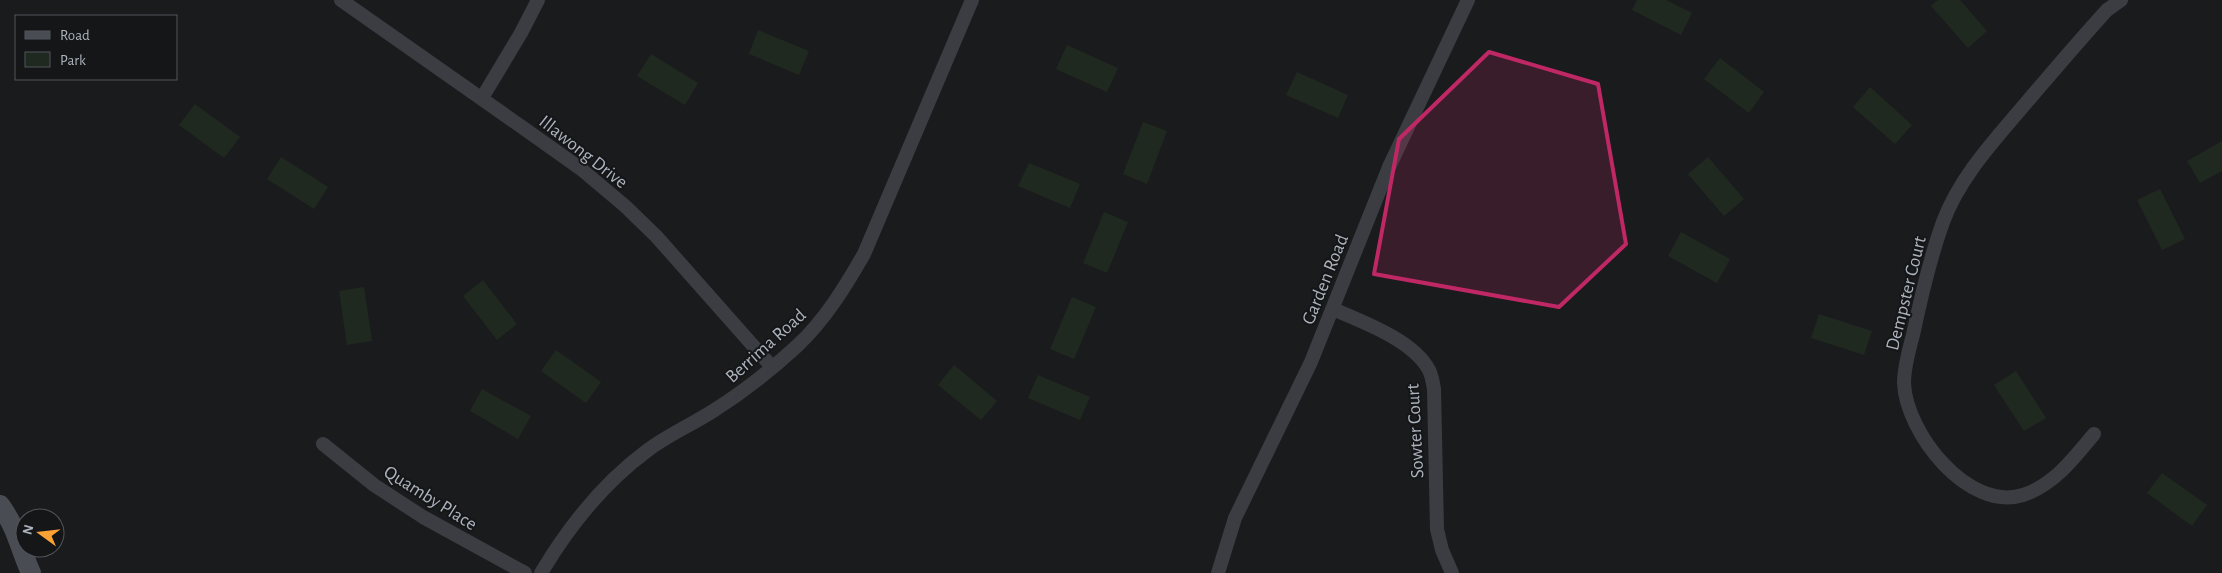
<svg xmlns="http://www.w3.org/2000/svg" width="2222" height="573" font-family="'Alegreya Sans',sans-serif">
<style>
.green{fill:#202920}
.lines{fill:none;stroke-linecap:round;stroke-linejoin:round}
.minor{stroke:#3b3d42;stroke-width:14}
.secondary{stroke:#494c52;stroke-width:20}
.marked{fill:#c02865;fill-opacity:0.2;stroke:#c02865;stroke-width:4;stroke-linejoin:round}
.labels{text-anchor:middle;stroke-width:4;stroke-linejoin:round;paint-order:stroke}
.street-label{font-size:19px;fill:#acb3bd;stroke:#151618}
</style>
<rect width="100%" height="100%" fill="#1a1b1d"/>
<g class="green">
<polygon points="1637,0 1666,0 1692,13 1681,35 1632,10"/>
<polygon points="1938,0 1960,0 1987,31 1968,48 1931,6"/>
<polygon points="758,30 809,51 799,75 749,54"/>
<polygon points="1067,45 1118,68 1107,92 1056,69"/>
<polygon points="651,54 698,83 685,105 637,76"/>
<polygon points="1720,58 1764,92 1749,113 1704,79"/>
<polygon points="1297,72 1348,95 1338,118 1286,95"/>
<polygon points="1870,87 1912,125 1895,144 1853,107"/>
<polygon points="195,104 240,137 224,158 179,125"/>
<polygon points="1143,122 1167,131 1147,184 1123,174"/>
<polygon points="2222,141 2222,171 2200,183 2187,161"/>
<polygon points="281,157 328,187 314,209 267,179"/>
<polygon points="1708,157 1744,199 1724,216 1688,174"/>
<polygon points="1029,163 1080,184 1070,208 1018,186"/>
<polygon points="2160,189 2185,239 2162,250 2137,200"/>
<polygon points="1104,212 1128,222 1107,273 1083,263"/>
<polygon points="1681,232 1730,259 1717,283 1668,256"/>
<polygon points="483,280 517,324 497,340 463,296"/>
<polygon points="364,287 372,341 347,345 339,291"/>
<polygon points="1072,297 1096,307 1074,359 1050,349"/>
<polygon points="1819,314 1872,331 1864,355 1811,338"/>
<polygon points="556,350 601,382 586,403 541,371"/>
<polygon points="954,365 997,401 981,420 938,385"/>
<polygon points="2016,371 2046,418 2024,431 1994,385"/>
<polygon points="1038,375 1090,397 1080,420 1028,398"/>
<polygon points="482,389 531,416 518,439 470,411"/>
<polygon points="2162,473 2207,505 2192,526 2147,493"/>
</g>
<g class="lines">
<g class="minor">
<polyline points="341,0 529,132 581,169 625,206 656,236 772,367"/>
<polyline points="482,98 521,33 538,0"/>
<path d="M1333,309c30,13 80,31 96,61 3,6 4,13 5,19l3,140 5,21 10,23"/>
<path d="M2094,434c-20,24 -40,51 -71,61 -55,17 -117,-62 -119,-112 0,-16 5,-33 9,-48 8,-38 17,-77 30,-113 16,-43 48,-78 77,-112 29,-34 57,-67 87,-100l14,-10"/>
<polyline points="323,444 374,485 423,517 525,573"/>
<path d="M541,573c28,-47 62,-90 107,-123 20,-15 43,-25 65,-39 30,-19 58,-41 84,-65 28,-26 48,-59 67,-92l108,-254"/>
<polyline points="1218,573 1235,518 1311,362 1389,167 1468,0"/>
</g>
<path class="secondary" d="M0,505c17,23 20,44 31,68"/>
</g>
<path class="marked" d="M1489,52l109,32 28,160 -67,63 -185,-33 25,-135z"/>
<g class="labels">
<g class="street-label">
<text transform="translate(584 151) rotate(38)" y="7">Illawong Drive</text>
<text transform="translate(1324 279) rotate(-68)" y="7">Garden Road</text>
<text transform="translate(1905 293) rotate(-76)" y="7">Dempster Court</text>
<text transform="translate(765 345) rotate(-42)" y="7">Berrima Road</text>
<text transform="translate(1414 431) rotate(-93)" y="7">Sowter Court</text>
<text transform="translate(431 497) rotate(32)" y="7">Quamby Place</text>
</g>
</g>
<rect x="15" y="15" width="162" height="65" fill="#151618" stroke="#51555a"/>
<rect x="25" y="31" width="25" height="8" fill="#494c52" stroke="#51555a"/>
<text x="60" y="40" font-size="15" fill="#acb3bd">Road</text>
<rect x="25" y="52" width="25" height="15" fill="#202920" stroke="#51555a"/>
<text x="60" y="65" font-size="15" fill="#acb3bd">Park</text>
<g transform="translate(40 533) rotate(285)"><circle r="24" fill="#151618" stroke="#51555a"/>
<path d="M0-4L9 19L0 12L-9 19Z" fill="#fca133"/>
<text y="-8" font-size="14" font-weight="bold" text-anchor="middle" fill="#acb3bd">N</text>
</g>
</svg>
